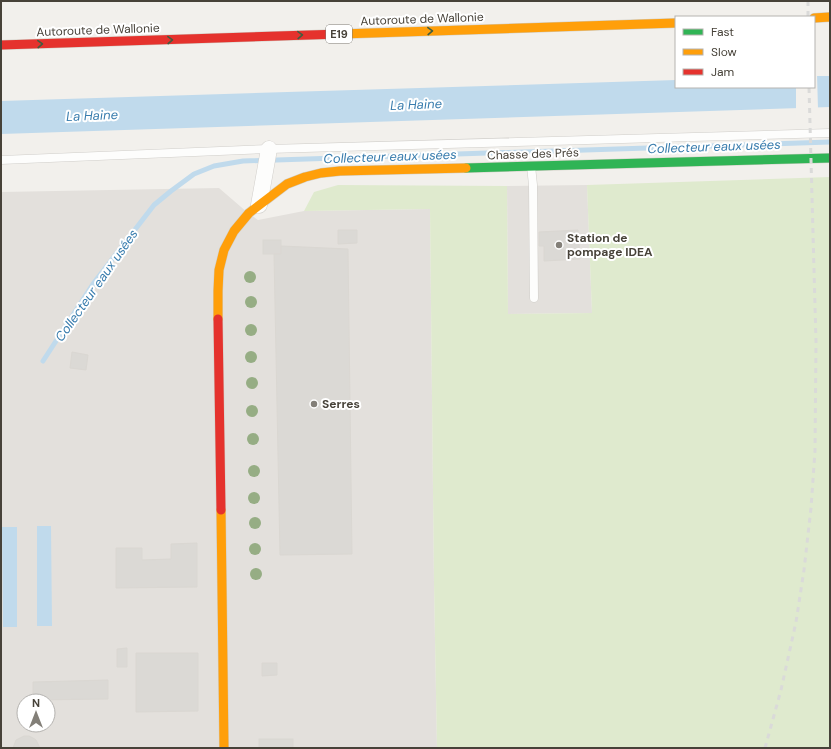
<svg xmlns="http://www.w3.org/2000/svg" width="831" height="749" font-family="'DM Sans',sans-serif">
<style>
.industrial{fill:#e3e0dc;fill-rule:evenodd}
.green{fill:#dfeace}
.water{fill:#c0daec}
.pier{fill:#f2f0ec}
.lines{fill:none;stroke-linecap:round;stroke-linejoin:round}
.stream{stroke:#c0daec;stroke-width:5}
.building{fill:#dbd9d5;stroke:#dad7d2}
.lane-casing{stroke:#d0ceca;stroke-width:9}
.street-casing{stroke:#d0ceca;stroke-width:17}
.fast-casing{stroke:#d0cdc4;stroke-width:10}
.slow-casing{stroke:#d0cdc4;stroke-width:10}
.jam-casing{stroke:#d0cdc4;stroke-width:10}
.lane{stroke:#fdfdfc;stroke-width:8}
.street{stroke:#fdfdfc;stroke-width:16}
.fast{stroke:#30b455;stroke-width:9}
.slow{stroke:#ff9f0a;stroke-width:9}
.jam{stroke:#e5322d;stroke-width:9}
.rail{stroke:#dadad9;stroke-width:3;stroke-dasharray:5 5;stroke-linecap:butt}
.tree{fill:#96ad84}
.oneway{stroke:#415e40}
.poi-dot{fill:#837f78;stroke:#fff;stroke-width:1.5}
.labels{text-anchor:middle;stroke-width:4;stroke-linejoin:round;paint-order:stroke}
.shield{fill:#fff;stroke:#7e7b74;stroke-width:1}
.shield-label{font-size:11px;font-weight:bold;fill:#474239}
.street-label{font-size:12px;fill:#474239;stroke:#fff}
.poi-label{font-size:12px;font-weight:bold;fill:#474239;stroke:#fff;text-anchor:start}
.water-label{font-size:13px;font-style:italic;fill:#387cad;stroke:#fff}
</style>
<rect width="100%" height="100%" fill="#f2f0ec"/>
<g class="industrial">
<polygon points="587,185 592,313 508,314 507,186"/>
<path d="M219,188l29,25 10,7 46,-9 126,-2 4,375 3,164h-436v-556zM24,701h24v24h-24z"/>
</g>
<polygon class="green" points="830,177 830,748 437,748 434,584 430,209 304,211 314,192 338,185 507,186 508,314 592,313 587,185"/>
<g class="water">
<polygon points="814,76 830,76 830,107 1,134 1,101 354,90 676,80 676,87 814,87"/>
<polygon points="37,526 51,526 52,626 37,626"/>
<polygon points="2,527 17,527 17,627 3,627"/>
</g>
<polygon class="pier" points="814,74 817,74 818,109 796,110 796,87 814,87"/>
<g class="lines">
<polyline class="stream" points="43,361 93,284 154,205 171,191 194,174 214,166 243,161 830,142"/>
</g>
<g class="building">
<polygon points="338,230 357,230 357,243 338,244"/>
<polygon points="578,230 580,259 544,261 544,246 539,246 539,232"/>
<rect x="263" y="240" width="18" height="14"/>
<polygon points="281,246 348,249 352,554 280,555 274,254 281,254"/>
<polygon points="72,352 88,355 86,370 70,368"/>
<polygon points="197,543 197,587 116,588 116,548 142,548 142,560 171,559 171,544"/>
<polygon points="127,648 127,667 117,667 117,649"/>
<polygon points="136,653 198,653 198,711 136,712"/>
<polygon points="262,663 277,663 277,675 262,676"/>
<polygon points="108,680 108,699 33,700 33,682"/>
<polygon points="24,736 29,736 33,738 36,740 40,748 13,748 16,740"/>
<rect x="259" y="739" width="34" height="9"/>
</g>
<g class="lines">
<defs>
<g id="lane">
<polyline points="1,160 269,149 830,133"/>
<polyline points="531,166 533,185 534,298"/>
</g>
<polyline id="street" points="259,205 269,149"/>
<polyline id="fast" points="466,168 830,158"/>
<g id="slow">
<polyline points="814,18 830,17"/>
<polyline points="341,34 676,23"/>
<polyline points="218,319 218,291 219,270 224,250 234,231 249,213 287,184 305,177 321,173 340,171 466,168"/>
<polyline points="221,510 224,748"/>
</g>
<g id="jam">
<polyline points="1,45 341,34"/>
<polyline points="218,319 221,510"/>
</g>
</defs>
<use href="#lane" class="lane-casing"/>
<use href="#street" class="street-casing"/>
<use href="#fast" class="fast-casing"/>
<use href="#slow" class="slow-casing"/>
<use href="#jam" class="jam-casing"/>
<use href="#lane" class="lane"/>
<use href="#street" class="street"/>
<use href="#fast" class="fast"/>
<use href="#slow" class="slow"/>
<use href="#jam" class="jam"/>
<g class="rail">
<polyline points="808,1 808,17"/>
<polyline points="765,748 781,690 796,622 804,570 811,508 815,451 816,342 809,87"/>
</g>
</g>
<g class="tree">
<circle cx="250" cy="277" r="6"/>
<circle cx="251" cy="302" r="6"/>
<circle cx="251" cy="330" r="6"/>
<circle cx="251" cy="357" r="6"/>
<circle cx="252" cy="383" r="6"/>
<circle cx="252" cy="411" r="6"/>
<circle cx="253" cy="439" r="6"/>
<circle cx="254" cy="471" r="6"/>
<circle cx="254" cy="498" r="6"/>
<circle cx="255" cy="523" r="6"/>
<circle cx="255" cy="549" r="6"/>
<circle cx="256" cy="574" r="6"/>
</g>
<defs><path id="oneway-chevron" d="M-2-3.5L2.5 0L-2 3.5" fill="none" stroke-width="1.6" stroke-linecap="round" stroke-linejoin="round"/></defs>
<g class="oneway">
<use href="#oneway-chevron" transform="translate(430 31) rotate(-2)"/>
<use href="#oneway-chevron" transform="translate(300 35) rotate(-2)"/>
<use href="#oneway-chevron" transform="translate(170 40) rotate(-2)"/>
<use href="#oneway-chevron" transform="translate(40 44) rotate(-2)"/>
</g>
<g class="poi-dot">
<circle cx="559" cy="245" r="4"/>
<circle cx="314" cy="404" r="4"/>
</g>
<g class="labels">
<rect class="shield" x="326" y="25" width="26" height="18" rx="3"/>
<g class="shield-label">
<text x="339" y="38">E19</text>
</g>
<g class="street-label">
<text transform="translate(422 19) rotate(-2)" y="4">Autoroute de Wallonie</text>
<text transform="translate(98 30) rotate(-2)" y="4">Autoroute de Wallonie</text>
<text transform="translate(533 154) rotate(-2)" y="4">Chasse des Prés</text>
</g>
<g class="poi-label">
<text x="567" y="242">Station de<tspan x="567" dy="14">pompage IDEA</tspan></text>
<text x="322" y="408">Serres</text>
</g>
<g class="water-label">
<text transform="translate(416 104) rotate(-2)" y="5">La Haine</text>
<text transform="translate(92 115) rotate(-2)" y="5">La Haine</text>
<text transform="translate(714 146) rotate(-2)" y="5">Collecteur eaux usées</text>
<text transform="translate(390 156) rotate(-2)" y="5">Collecteur eaux usées</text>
<text transform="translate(96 285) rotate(-55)" y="5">Collecteur eaux usées</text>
</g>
</g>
<rect width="831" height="749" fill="none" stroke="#474239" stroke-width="4"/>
<rect x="675" y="16" width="140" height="72" fill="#ffffff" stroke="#b5b3b0"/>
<rect x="683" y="29" width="20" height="6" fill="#30b455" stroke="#b5b3b0"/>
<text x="711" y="36" font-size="12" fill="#474239">Fast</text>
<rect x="683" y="49" width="20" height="6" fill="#ff9f0a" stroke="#b5b3b0"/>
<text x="711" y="56" font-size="12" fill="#474239">Slow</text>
<rect x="683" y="69" width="20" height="6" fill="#e5322d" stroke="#b5b3b0"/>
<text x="711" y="76" font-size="12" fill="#474239">Jam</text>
<g transform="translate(36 713)"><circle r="19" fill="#ffffff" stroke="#b5b3b0"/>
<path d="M0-3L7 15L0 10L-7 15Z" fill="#837f78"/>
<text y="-6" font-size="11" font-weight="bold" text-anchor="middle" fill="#474239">N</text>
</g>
</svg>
